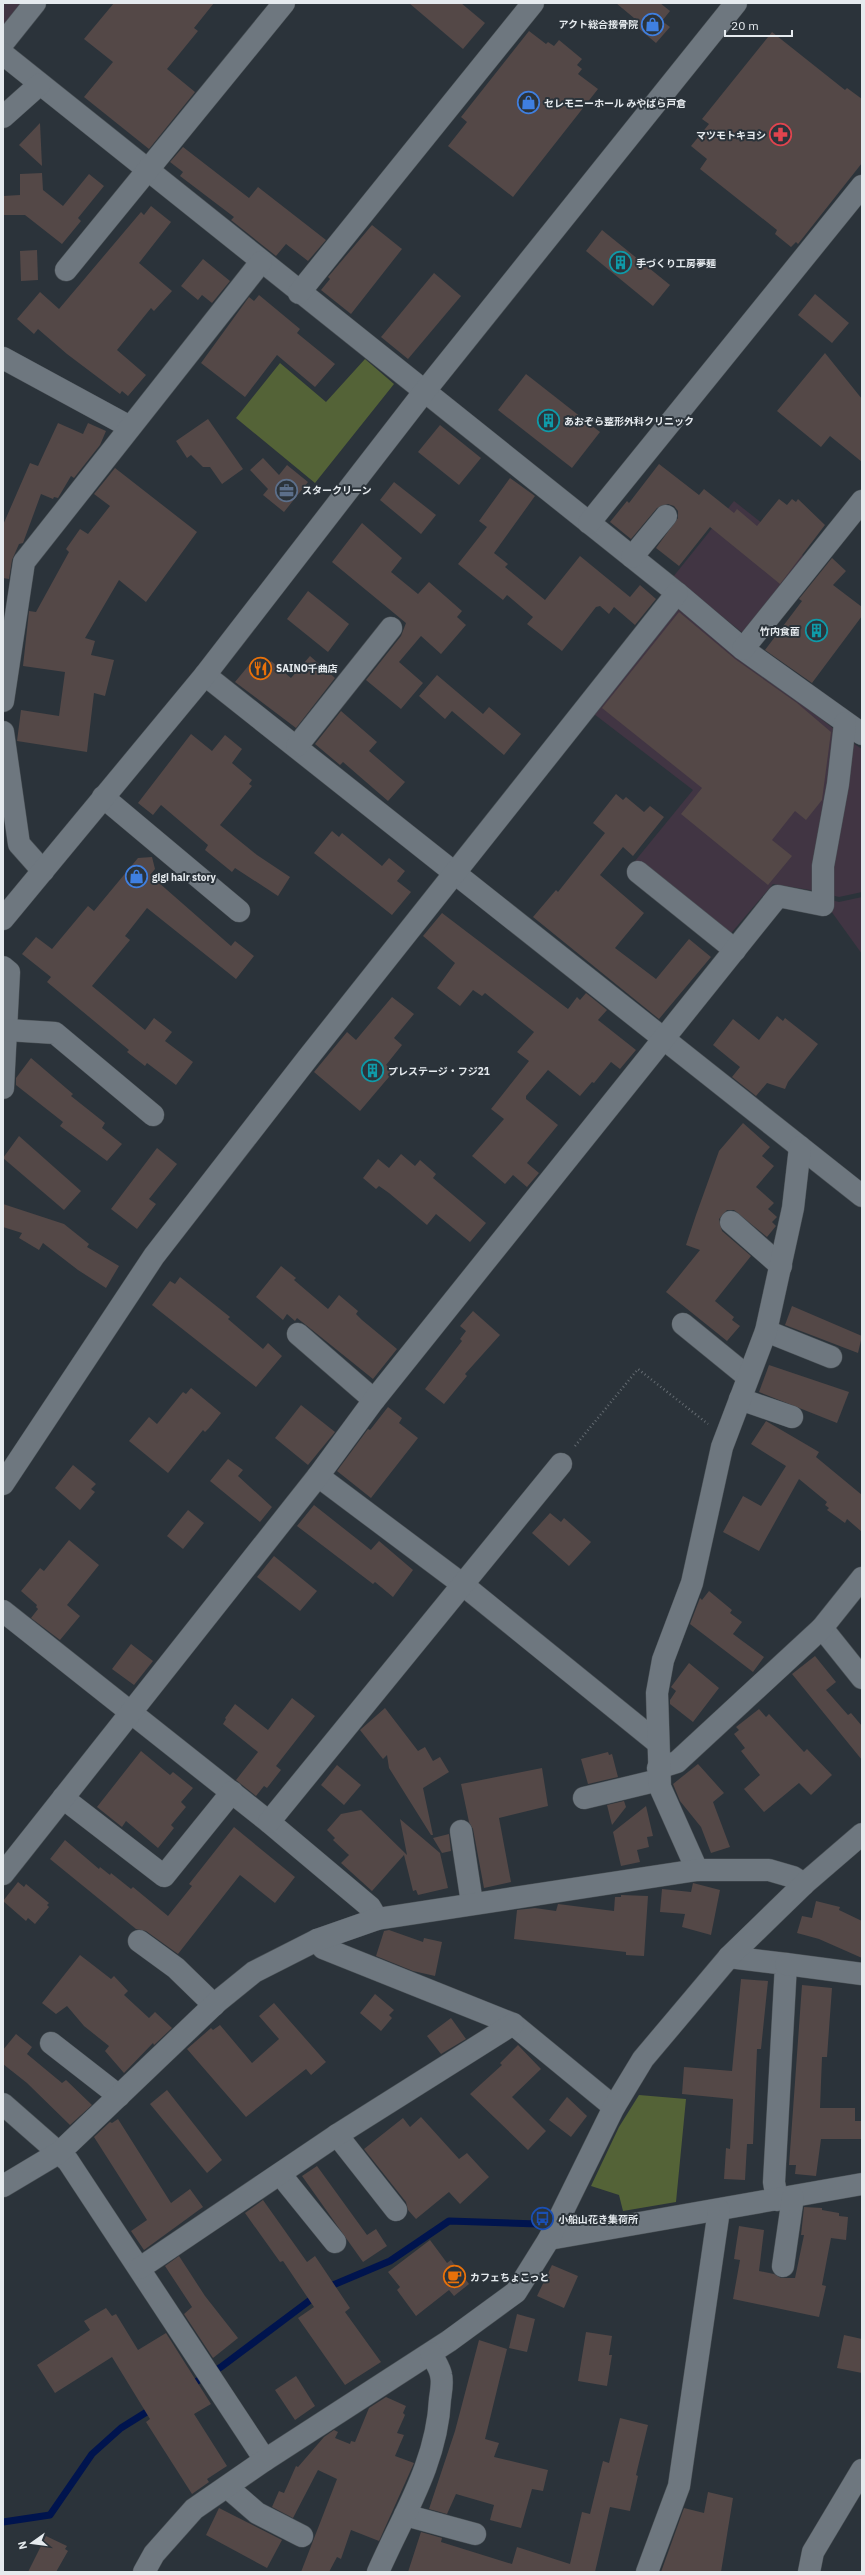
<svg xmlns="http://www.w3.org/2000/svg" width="865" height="2575" font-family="'IBM Plex Sans','Noto Sans JP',sans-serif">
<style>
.industrial{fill:#413543}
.green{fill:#546337}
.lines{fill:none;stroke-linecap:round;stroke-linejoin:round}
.stream{stroke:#00144e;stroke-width:7}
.building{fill:#544847}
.minor-casing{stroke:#4a5156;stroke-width:23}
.path{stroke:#656c72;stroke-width:2.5;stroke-dasharray:1 3;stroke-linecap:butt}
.minor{stroke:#6e777f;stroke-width:22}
.labels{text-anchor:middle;stroke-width:4;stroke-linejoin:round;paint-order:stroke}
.poi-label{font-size:10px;font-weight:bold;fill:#e5eaee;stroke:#2b333a;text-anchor:start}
</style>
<rect width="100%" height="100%" fill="#2b333a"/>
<g class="industrial">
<polygon points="3,3 26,3 3,31"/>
<polygon points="734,501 806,558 744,634 673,577"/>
<polygon points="678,607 834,729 816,891 773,884 727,938 635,861 693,790 594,714"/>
<polygon points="848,740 862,749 862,892 839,897 831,895 830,862"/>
<polygon points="862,897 862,954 831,911 831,900 839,902"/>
</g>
<g class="green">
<polygon points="365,359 394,384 315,483 236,418 280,363 326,402"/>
<polygon points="639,2095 686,2099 676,2202 623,2211 619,2195 591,2186 619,2127"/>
</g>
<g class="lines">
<g class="stream">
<polyline points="326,2288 390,2261 449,2221 538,2224"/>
<polyline points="189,2386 221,2367 317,2295"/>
<polyline points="3,2522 50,2515 92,2454 121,2428 153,2408"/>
</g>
</g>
<g class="building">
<polygon points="114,3 214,3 194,28 198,31 167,69 195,92 149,149 84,97 113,62 84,39"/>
<polygon points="409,3 461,3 485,23 463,49"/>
<polygon points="616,3 660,3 670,11 662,21 670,27 656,43 637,27 640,23"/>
<polygon points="529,31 546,44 548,42 554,46 559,40 582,59 577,65 582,69 578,74 598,89 513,197 448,146 467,122 461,117"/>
<polygon points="772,32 845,90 847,88 862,99 862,163 798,244 796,242 791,247 775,234 777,230 700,169 707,159 691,146 709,124 702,119"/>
<polygon points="40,123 42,166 19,145"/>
<polygon points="183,147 249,198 258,187 326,240 308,261 286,244 276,256 231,220 234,217 180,176 183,172 170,162"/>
<polygon points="42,173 43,190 63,206 89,174 104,186 78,218 81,221 62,244 25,215 3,215 3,196 20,195 20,174"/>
<polygon points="151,206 171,222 139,263 172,291 154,311 151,308 117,350 146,375 128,396 122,391 120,394 67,354 38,329 34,334 17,319 40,292 59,309 141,212 144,215"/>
<polygon points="372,225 402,249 351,314 321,290 330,279 328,277"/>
<polygon points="602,230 670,285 653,306 586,251"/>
<polygon points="37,250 38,280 21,281 20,251"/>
<polygon points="203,259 230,281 212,303 202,295 198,300 181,286"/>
<polygon points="434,273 461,296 408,359 381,337"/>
<polygon points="815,294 849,323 832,343 798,315"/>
<polygon points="259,295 300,329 297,333 335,364 315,387 277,355 245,397 201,363 249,297 254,301"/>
<polygon points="825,353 862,399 862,462 830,436 821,447 777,411"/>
<polygon points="526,374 600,432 572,468 498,410"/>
<polygon points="208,419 243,469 222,484 210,467 203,467 191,455 187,458 176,441"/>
<polygon points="58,423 83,434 88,423 106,431 100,445 74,478 71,476 58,498 54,497 53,499 41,494 23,543 19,544 12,560 9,579 3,578 3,525 30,463 38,466"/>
<polygon points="440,425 481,458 459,485 418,452"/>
<polygon points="263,458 279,475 287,465 308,482 284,512 263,495 268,489 250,470"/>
<polygon points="659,464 699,495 704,489 734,513 737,509 757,526 779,499 787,505 792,499 796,502 798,499 825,525 780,584 710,527 679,566 656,548 678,518 678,511 674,506 668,504 657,508 631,539 610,522 627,501 629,503"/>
<polygon points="115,468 197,532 146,602 119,580 85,638 95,641 91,655 114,660 105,696 94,693 87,752 17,741 21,710 59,716 65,672 23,666 29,611 36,612 69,552 66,549 80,529 88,534 110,506 94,494"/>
<polygon points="510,478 535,496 494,553 508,564 505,567 545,600 580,556 630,597 640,585 656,599 635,625 614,607 609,614 600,606 596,607 562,651 527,624 533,617 507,595 503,600 458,564 487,527 479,521"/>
<polygon points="394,482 436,515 421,534 380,500"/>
<polygon points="362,523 402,558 391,572 418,594 429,582 462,611 457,617 466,625 441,654 421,636 399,662 423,683 401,709 366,680 401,636 406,623 332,562"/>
<polygon points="832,558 846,571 833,585 862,607 862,616 812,683 765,650 802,601 799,599"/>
<polygon points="308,591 349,624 328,652 287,619"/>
<polygon points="679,612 735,659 797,703 831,732 822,800 806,820 795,811 772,840 792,856 768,885 681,814 702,788 602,708"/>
<polygon points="310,656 335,678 296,728 235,682 254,659 258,662 262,658 269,664 271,661 291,678"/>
<polygon points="437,675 483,714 489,707 521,734 504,755 452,711 445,719 419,696"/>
<polygon points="341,711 377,742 369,751 405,782 388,801 343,762 340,765 315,744"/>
<polygon points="191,734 212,751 225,735 242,749 232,763 252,780 249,784 252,786 220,825 257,855 290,877 278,896 235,868 232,872 205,850 208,845 161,805 153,815 138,803"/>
<polygon points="616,794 623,800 626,797 644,812 650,806 664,817 633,856 623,847 600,875 644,913 615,948 656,979 689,939 711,957 659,1019 533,917 556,890 558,892 605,833 593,823"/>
<polygon points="332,831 339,837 342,833 382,866 389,858 405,871 397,881 411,892 392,915 314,853"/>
<polygon points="152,857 155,869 150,875 231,946 235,941 254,956 236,979 147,908 125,936 130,940 92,986 145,1030 154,1018 172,1032 165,1041 193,1062 176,1085 147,1063 145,1066 127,1052 129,1050 47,982 51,977 22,954 36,937 52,949 88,906 94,911 138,858"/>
<polygon points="442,913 568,1009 577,997 580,1000 586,993 607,1010 598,1020 636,1050 620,1069 611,1062 594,1083 592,1082 580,1096 548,1070 526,1096 526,1099 558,1125 527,1163 539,1173 527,1187 513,1175 505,1184 472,1156 504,1119 491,1109 529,1061 517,1052 534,1032 485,993 482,996 473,990 460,1006 437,988 455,963 423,936"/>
<polygon points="392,997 414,1014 394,1038 402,1045 386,1065 394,1071 360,1111 314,1072 347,1032 356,1040"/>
<polygon points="777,1016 783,1021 785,1018 818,1044 788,1082 785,1089 767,1083 756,1096 732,1077 740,1067 713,1045 733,1019 759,1040"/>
<polygon points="31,1058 73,1094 71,1096 105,1123 102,1128 122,1144 107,1161 60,1126 63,1122 16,1085 16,1078"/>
<polygon points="743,1123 770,1147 762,1156 774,1166 756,1187 774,1203 768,1209 777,1217 772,1222 776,1226 767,1237 734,1210 727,1210 719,1219 722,1231 751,1256 715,1301 734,1317 732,1320 740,1326 727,1341 666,1292 700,1250 686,1245 696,1215 719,1151"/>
<polygon points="19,1136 81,1191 64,1210 3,1158"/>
<polygon points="157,1148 177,1164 149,1199 156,1204 137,1229 111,1209"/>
<polygon points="401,1154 415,1166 420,1160 436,1174 433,1178 486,1223 470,1242 436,1214 427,1225 389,1193 379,1186 376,1189 363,1178 378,1159 389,1168"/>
<polygon points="3,1204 64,1224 89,1244 87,1247 119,1266 106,1288 78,1270 43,1243 39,1250 19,1238 22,1233 3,1227"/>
<polygon points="281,1266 296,1278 294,1280 328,1309 339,1295 358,1311 356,1314 362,1320 397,1349 373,1379 306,1325 297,1318 295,1321 287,1314 283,1320 256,1297"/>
<polygon points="180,1277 230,1317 228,1319 263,1349 268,1343 282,1356 256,1387 152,1305 170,1281 175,1284"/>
<polygon points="792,1306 862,1336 858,1353 785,1325"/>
<polygon points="473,1311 500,1335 465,1374 467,1376 444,1404 425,1389 462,1341 460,1339 466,1331 460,1326"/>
<polygon points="769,1365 849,1392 837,1423 759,1392"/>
<polygon points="191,1388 221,1413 209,1428 205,1432 203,1430 168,1473 129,1441 149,1417 157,1424 183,1392 186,1394"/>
<polygon points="301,1405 335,1432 308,1465 275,1438"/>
<polygon points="388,1407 402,1418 399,1423 418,1438 371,1498 337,1471 368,1429 370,1430"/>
<polygon points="766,1421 819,1452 816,1457 862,1495 862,1532 847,1519 845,1523 827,1510 829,1508 825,1505 827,1502 799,1479 759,1551 723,1532 743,1496 761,1506 786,1466 751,1444"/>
<polygon points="228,1459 243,1470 238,1476 272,1507 260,1522 210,1481"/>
<polygon points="73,1465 96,1484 91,1489 95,1492 80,1510 55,1488"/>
<polygon points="314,1505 371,1550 379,1541 413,1570 393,1597 375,1582 373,1584 297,1526"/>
<polygon points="188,1510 204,1523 183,1549 167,1536"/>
<polygon points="550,1513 561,1522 564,1518 591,1542 569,1566 532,1533"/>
<polygon points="69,1540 99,1565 67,1605 80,1616 60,1640 31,1618 38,1609 36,1607 37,1605 21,1591 40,1568 44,1571"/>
<polygon points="274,1556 317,1591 300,1611 257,1577"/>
<polygon points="709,1591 732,1610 730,1613 742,1622 733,1634 764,1657 753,1672 690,1624 700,1598 702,1600"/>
<polygon points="131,1644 153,1661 134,1685 112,1669"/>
<polygon points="815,1656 836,1682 826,1690 848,1715 851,1713 862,1726 862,1760 792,1674"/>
<polygon points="689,1663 719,1688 693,1722 670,1704 670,1700 676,1691 671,1687"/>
<polygon points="292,1698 315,1716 276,1766 281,1770 267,1788 264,1786 256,1796 236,1780 258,1752 223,1724 226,1719 225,1718 235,1704 268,1730"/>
<polygon points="385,1708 418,1751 425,1747 433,1761 440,1757 449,1772 423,1788 433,1835 431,1835 389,1768 387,1755 383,1759 360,1730"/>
<polygon points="759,1709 766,1717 769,1714 804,1752 807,1749 832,1775 811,1795 799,1783 764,1812 744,1789 760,1775 741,1751 745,1748 734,1734 739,1730 736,1727"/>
<polygon points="141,1751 170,1775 173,1772 193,1788 181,1802 186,1807 171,1825 174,1828 158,1848 126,1821 122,1827 97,1807"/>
<polygon points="608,1752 609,1755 612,1754 618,1777 588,1784 581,1759"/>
<polygon points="698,1764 724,1793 713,1802 730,1847 711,1853 701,1827 680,1801 673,1784"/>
<polygon points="337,1765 361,1785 344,1805 321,1785"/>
<polygon points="542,1768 548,1806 499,1818 511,1882 484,1888 473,1829 469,1822 461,1784"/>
<polygon points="624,1801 626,1807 612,1825 607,1805"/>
<polygon points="646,1806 653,1836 647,1837 649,1847 637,1850 640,1862 621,1866 613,1832"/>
<polygon points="361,1810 407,1855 400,1819 440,1853 448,1888 418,1895 416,1890 413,1891 404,1855 372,1891 341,1863 349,1855 333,1840 335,1838 327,1830 341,1814"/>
<polygon points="234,1827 295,1877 275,1903 240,1875 178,1954 146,1931 136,1929 50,1859 65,1840 99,1869 100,1867 110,1875 111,1873 131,1889 133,1887 168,1916 192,1886 189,1884"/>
<polygon points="449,1834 451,1851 442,1853 433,1838"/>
<polygon points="18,1882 24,1887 26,1884 49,1903 47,1905 49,1907 35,1924 28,1918 26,1921 3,1901"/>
<polygon points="693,1883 720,1890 711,1935 682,1927 685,1914 660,1912 662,1889 691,1892"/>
<polygon points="621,1895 648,1896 644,1956 626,1955 626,1952 514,1939 517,1910 535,1908 556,1911 558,1904 614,1911 615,1897 621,1897"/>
<polygon points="816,1901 840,1907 839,1910 862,1921 862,1958 819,1939 797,1933 802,1916 812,1918"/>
<polygon points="389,1930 423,1942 424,1938 442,1942 435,1976 413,1971 376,1956 384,1931"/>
<polygon points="80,1955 111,1979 114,1976 128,1991 124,1995 149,2018 155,2012 172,2028 154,2045 153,2043 124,2073 105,2051 109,2046 84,2026 67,2006 56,2014 42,2003"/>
<polygon points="741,1979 768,1981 761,2049 757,2049 753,2144 747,2144 745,2180 724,2179 726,2148 730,2149 733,2099 682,2094 684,2067 732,2071"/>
<polygon points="802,1985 832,1988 827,2057 822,2057 820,2108 855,2108 855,2121 862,2121 862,2139 821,2139 816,2176 795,2174 796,2165 789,2165"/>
<polygon points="375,1994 394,2010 389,2015 392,2018 381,2031 360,2013"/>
<polygon points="274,2003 326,2062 311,2075 306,2069 246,2117 187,2049 211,2028 213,2030 220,2025 252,2063 279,2039 259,2016"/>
<polygon points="451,2018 466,2039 441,2054 427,2036"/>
<polygon points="16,2034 32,2047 27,2054 62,2083 66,2080 92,2105 70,2125 27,2083 3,2064 3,2050"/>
<polygon points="518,2045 541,2069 512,2097 546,2131 528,2150 470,2094 502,2065 500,2063"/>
<polygon points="167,2090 222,2160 207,2173 150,2104"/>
<polygon points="567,2097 587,2116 571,2137 549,2120"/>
<polygon points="421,2117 459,2159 467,2153 489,2177 460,2204 449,2192 416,2219 408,2210 406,2202 364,2149 403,2118 410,2127"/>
<polygon points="118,2119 171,2203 190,2189 203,2207 144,2250 131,2231 147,2220 94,2137 110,2122 112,2123"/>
<polygon points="317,2166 367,2235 376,2229 387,2246 363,2262 302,2176"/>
<polygon points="263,2200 307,2262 315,2256 350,2308 345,2312 381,2362 345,2385 298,2318 314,2307 283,2261 280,2262 245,2213"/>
<polygon points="804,2207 822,2208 822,2210 839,2213 839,2216 848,2217 846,2240 831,2238 822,2285 826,2286 819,2317 733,2299 740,2260 734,2259 739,2226 764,2230 759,2271 774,2274 781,2278 795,2278 804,2235 801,2235"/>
<polygon points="430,2240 447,2263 451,2260 469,2284 454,2296 449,2290 416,2316 397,2290 400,2287 388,2272"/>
<polygon points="179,2256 205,2296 238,2338 213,2358 184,2314 192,2307 165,2266"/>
<polygon points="552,2265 578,2276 564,2308 537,2296"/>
<polygon points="106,2308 112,2316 116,2314 138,2350 166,2333 211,2404 194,2414 227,2466 207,2479 209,2482 192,2494 146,2422 150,2419 112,2357 55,2393 37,2365 90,2330 84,2321"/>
<polygon points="517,2314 535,2319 527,2352 509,2348"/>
<polygon points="586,2332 612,2336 609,2355 612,2355 607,2386 578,2381"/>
<polygon points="844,2335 862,2339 862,2373 837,2368"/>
<polygon points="479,2340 507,2349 485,2439 499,2443 494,2457 548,2470 543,2491 532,2489 521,2528 490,2520 494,2505 456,2494 447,2514 429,2509 455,2431"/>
<polygon points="296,2376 315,2406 295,2420 275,2390"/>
<polygon points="386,2397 406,2406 403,2413 405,2415 397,2433 404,2435 395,2456 414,2463 379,2541 351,2530 341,2559 337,2557 329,2572 301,2572 337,2479 318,2470 293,2518 272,2507 279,2491 284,2493 296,2466 298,2467 324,2437 334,2430 338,2432 335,2438 350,2444 351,2441 355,2442 369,2408"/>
<polygon points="620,2418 648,2425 636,2475 638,2476 630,2511 610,2507 595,2572 408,2572 421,2532 442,2538 441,2542 512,2564 517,2547 570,2564 582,2512 590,2514 603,2461 609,2463"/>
<polygon points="708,2492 733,2498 721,2572 661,2572 684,2508 704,2513"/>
<polygon points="219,2508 282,2540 267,2568 206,2535"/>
<polygon points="46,2536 67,2546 65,2549 68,2551 56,2572 28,2572"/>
</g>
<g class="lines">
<defs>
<g id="minor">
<polyline points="3,43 35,3"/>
<polyline points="3,54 677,593 743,649 862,734"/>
<polyline points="3,117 40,84"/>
<polyline points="66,270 284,3"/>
<polyline points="299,293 533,3"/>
<polyline points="3,358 130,427"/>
<polyline points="589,523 862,186"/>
<polyline points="632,557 666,516"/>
<polyline points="743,649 862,501"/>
<polyline points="205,675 862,1196"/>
<polyline points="3,701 24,562 261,262"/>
<polyline points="3,732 19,844 43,871"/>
<polyline points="297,746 391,628"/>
<polyline points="103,797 239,911"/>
<polyline points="638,872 735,950"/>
<polyline points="3,919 205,675 424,392 736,3"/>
<polyline points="3,967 9,972 3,1088"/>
<polyline points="7,1030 55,1033 153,1115"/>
<polyline points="731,1222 781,1266"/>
<polyline points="683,1324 748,1377"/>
<polyline points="766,1331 831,1357"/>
<polyline points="298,1334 374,1400"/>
<polyline points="740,1399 792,1417"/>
<polyline points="318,1476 462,1584 658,1743"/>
<polyline points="3,1484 154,1256 307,1059 677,593"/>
<polyline points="3,1611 269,1822 370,1907 377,1919"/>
<polyline points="822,1628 862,1678"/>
<polyline points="658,1768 677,1762 822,1628 862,1578"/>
<polyline points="63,1798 164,1876 232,1792"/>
<polyline points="584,1798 659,1780"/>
<polyline points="269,1822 561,1464"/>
<polyline points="461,1831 472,1903"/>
<polyline points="697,1870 660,1787 657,1693 663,1660 692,1583 722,1447 766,1331 793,1208 800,1147"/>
<polyline points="3,1874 318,1476 374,1400 778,896 823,905 823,866 838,784 845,723"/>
<polyline points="317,1940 323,1948 513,2024 614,2107"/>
<polyline points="139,1941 176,1968 214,2005"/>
<polyline points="729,1957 786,1964 774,2182 777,2200"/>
<polyline points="786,1964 862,1974"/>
<polyline points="51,2043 119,2096"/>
<polyline points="3,2104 68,2161 265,2460"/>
<polyline points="337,2135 396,2210"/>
<polyline points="280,2174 335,2242"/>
<polyline points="3,2186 60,2152 217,2002 254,1972 317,1940 377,1919 697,1870 769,1870 793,1877 804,1884"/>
<polyline points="549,2239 862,2184"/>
<polyline points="783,2266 793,2197"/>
<polyline points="140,2268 337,2135 513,2024"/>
<polyline points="227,2487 257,2513 302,2536"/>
<polyline points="405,2515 475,2534"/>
<polyline points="144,2572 154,2554 194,2509 265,2460 449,2341 516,2292 549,2239 614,2107 643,2059 729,1957 804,1884 862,1834"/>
<path d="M378,2572c25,-57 59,-109 62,-173 1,-7 3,-17 1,-24 -1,-7 -7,-15 -10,-22"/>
<polyline points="647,2572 679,2486 719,2210"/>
<polyline points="809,2572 813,2552 862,2470"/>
</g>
</defs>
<use href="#minor" class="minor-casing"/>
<polyline class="path" points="575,1446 638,1369 708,1424"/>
<use href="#minor" class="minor"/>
</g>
<defs>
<symbol id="shop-ring" viewBox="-11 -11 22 22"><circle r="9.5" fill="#2b333a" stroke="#3f7fe0" stroke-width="1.5"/><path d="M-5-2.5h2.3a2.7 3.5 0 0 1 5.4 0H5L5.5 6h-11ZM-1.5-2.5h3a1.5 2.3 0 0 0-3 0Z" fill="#3f7fe0"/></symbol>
<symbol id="pharmacy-ring" viewBox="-11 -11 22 22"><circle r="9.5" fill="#2b333a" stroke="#e0444e" stroke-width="1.5"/><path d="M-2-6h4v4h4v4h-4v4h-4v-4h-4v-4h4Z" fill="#e0444e"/></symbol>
<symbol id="building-ring" viewBox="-11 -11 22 22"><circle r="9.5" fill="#2b333a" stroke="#0f9aa8" stroke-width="1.5"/><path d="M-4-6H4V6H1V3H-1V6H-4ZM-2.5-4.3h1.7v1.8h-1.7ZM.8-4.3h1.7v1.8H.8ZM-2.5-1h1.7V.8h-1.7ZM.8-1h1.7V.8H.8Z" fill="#0f9aa8"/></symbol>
<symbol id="office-ring" viewBox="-11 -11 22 22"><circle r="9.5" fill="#2b333a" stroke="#5c6f8a" stroke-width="1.5"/><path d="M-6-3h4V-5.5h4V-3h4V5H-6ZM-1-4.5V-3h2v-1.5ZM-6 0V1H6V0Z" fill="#5c6f8a"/></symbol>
<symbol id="restaurant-ring" viewBox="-11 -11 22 22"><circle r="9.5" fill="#2b333a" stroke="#e8710a" stroke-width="1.5"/><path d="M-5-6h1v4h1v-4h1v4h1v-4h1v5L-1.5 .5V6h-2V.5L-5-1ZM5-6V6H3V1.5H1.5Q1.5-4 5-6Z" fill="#e8710a"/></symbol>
<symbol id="bus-ring" viewBox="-11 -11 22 22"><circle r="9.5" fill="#2b333a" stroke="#1a4fb4" stroke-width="1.5"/><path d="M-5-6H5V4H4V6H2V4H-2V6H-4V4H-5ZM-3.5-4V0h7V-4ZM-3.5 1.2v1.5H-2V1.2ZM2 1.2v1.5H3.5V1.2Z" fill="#1a4fb4"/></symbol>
<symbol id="cafe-ring" viewBox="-11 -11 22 22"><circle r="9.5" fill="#2b333a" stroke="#e8710a" stroke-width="1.5"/><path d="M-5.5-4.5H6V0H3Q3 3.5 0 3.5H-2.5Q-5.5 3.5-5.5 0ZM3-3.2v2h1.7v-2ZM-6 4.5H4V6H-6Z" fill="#e8710a"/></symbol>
</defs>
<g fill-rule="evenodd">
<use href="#shop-ring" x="640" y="12" width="25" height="25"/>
<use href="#shop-ring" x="516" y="90" width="25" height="25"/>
<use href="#pharmacy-ring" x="768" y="122" width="25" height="25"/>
<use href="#building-ring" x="608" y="250" width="25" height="25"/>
<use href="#building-ring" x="536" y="408" width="25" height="25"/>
<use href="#office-ring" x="274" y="478" width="25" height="25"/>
<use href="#building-ring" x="804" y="618" width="25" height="25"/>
<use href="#restaurant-ring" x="248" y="656" width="25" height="25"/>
<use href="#shop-ring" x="124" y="864" width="25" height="25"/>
<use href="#building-ring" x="360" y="1058" width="25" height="25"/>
<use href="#bus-ring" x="530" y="2206" width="25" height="25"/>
<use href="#cafe-ring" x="442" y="2264" width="25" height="25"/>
</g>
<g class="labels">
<g class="poi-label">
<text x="638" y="28" text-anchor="end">アクト総合接骨院</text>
<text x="544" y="107">セレモニーホール みやばら戸倉</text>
<text x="766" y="139" text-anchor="end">マツモトキヨシ</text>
<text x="636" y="267">手づくり工房夢麺</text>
<text x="564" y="425">あおぞら整形外科クリニック</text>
<text x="302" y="494">スタークリーン</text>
<text x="800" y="635" text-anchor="end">竹内食菌</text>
<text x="276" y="672">SAINO千曲店</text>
<text x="152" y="881">gigi hair story</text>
<text x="388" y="1075">プレステージ・フジ21</text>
<text x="558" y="2223">小船山花き集荷所</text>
<text x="470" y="2281">カフェちょこっと</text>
</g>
</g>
<rect width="865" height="2575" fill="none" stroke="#e5eaee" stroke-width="8"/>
<g transform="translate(32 2543) rotate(256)" stroke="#2b333a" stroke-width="3" paint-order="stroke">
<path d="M0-3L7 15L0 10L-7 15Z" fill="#e5eaee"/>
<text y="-6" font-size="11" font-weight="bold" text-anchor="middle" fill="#e5eaee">N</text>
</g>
<path d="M725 30v6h67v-6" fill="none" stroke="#e5eaee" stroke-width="2"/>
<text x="731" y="30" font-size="12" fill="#e5eaee" stroke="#2b333a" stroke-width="3" paint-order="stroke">20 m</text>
</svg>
